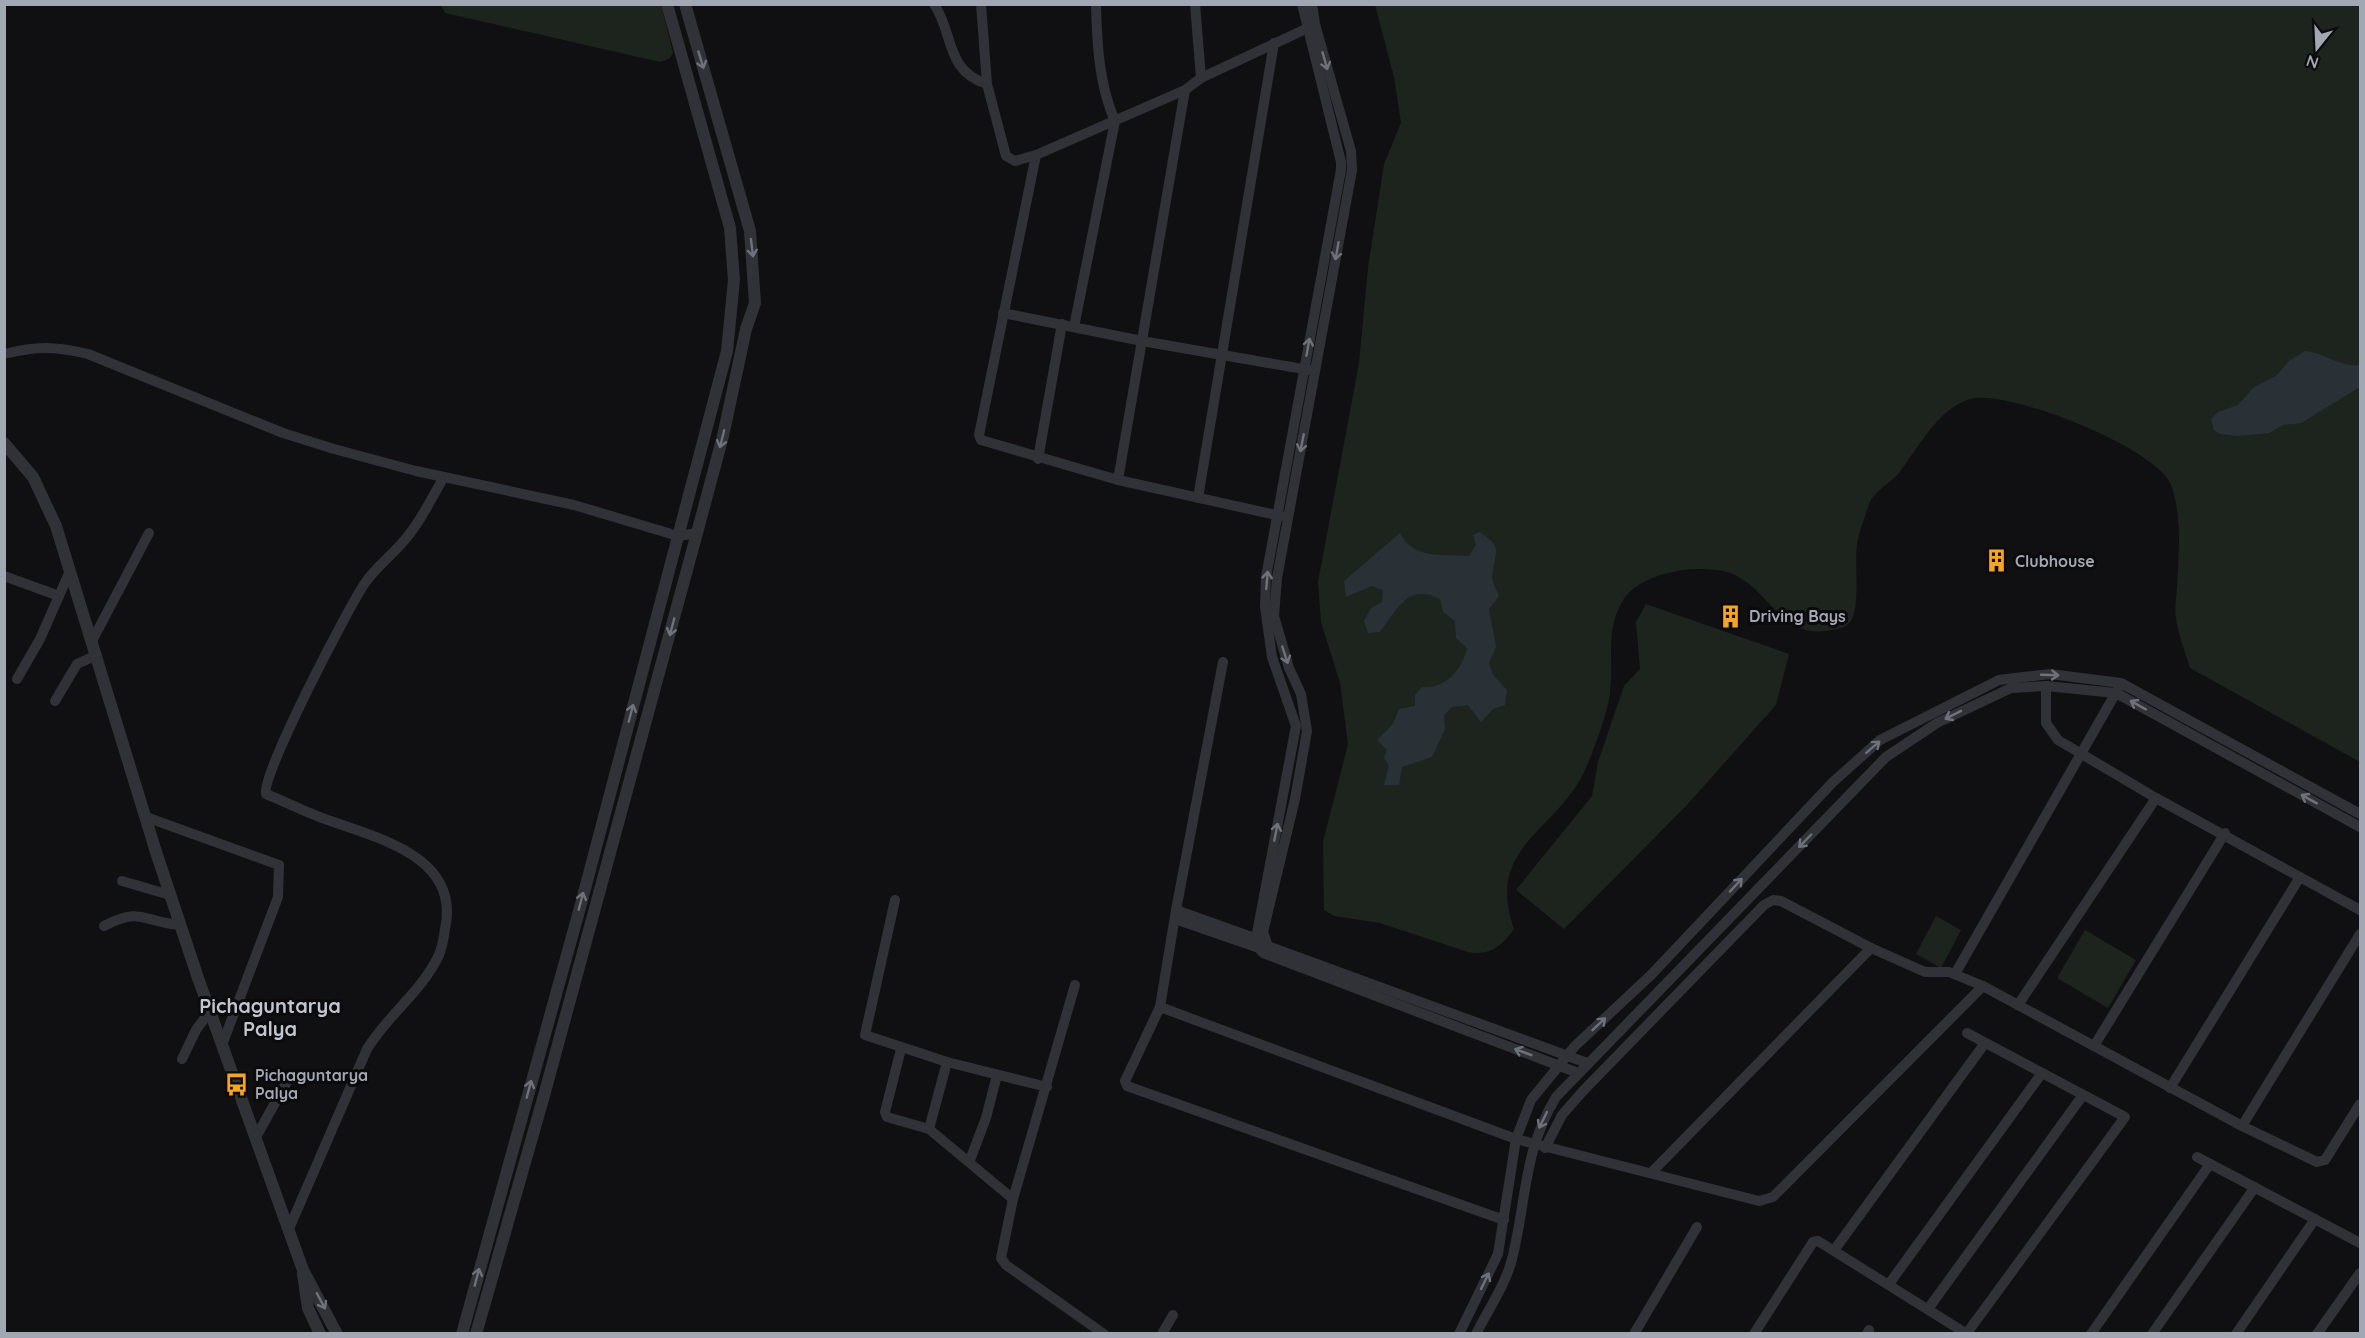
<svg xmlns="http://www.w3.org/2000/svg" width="2365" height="1338" font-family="Quicksand,sans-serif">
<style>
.green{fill:#1c241d}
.water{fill:#293137}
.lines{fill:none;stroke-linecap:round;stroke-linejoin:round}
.minor{stroke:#313237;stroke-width:10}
.tertiary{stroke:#313237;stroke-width:12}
.oneway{stroke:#6f727b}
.labels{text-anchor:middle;stroke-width:6;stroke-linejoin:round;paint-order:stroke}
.poi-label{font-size:16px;font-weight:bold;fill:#a1a7b3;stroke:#0b0b0d;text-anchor:start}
.quarter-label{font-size:20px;font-weight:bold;fill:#c2c6cf;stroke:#0b0b0d}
</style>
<rect width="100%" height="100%" fill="#101012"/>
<g class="green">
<polygon points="441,5 661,5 673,53 669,59 660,62 445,13"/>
<path d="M1375,5h985v757l-170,-94c-5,-16 -12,-34 -14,-50 -2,-11 1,-23 1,-33 2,-33 5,-65 -5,-98 -11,-38 -166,-99 -202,-88 -34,11 -51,49 -72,75 -7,8 -17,13 -24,22 -4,4 -6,11 -8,17 -3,11 -8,21 -9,32 -3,18 4,64 -7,77 -5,6 -11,7 -18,8 -51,10 -59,-36 -97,-55 -14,-7 -43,-7 -58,-4 -21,4 -44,12 -55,31 -17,30 -8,58 -12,90 -1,18 -18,63 -26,80 -29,61 -99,74 -70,157 -12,17 -24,27 -46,23l-88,-29 -46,-7 -10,-6 -1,-68 25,-98 -8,-61 -19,-61 -3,-40 41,-219 9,-95 16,-104 17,-41 -7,-46z"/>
<polygon points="1646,604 1789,654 1776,705 1686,806 1564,929 1516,890 1592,796 1598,762 1624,686 1640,669 1636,622"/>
<polygon points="1936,916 1961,930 1941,968 1916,954"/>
<polygon points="2085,930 2136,960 2108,1008 2057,978"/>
</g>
<g class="water">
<path d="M2305,351c20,2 34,16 55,14v22l-59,36 -18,2 -14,8 -30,3 -19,-2 -6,-4 -3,-11 7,-7 20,-7 15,-17 24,-13 12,-14z"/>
<path d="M1479,532c26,15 15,21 13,45 0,6 5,13 7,19l-10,13 7,38 -7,16 4,12 14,15 -2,15 -12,4 -12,13 -13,-17 -16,2 -8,8 1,14 -13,28 -30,10 -3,18h-15l5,-19 -5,-8 3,-8 -10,-10 16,-16 6,-15 16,-3v-11l7,-8c24,2 40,-17 45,-39l-11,-10 -1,-17 -12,-9 -3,-13c-32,-16 -42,9 -60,33l-12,1 -4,-12 7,-13 11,-6 1,-12 -11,-4 -26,11 -2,-16 56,-48c13,27 43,21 69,23l7,-11 -3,-10z"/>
</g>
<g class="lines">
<g class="minor">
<path d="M934,4c20,29 11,67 53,80"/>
<polyline points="981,4 987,84 1006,156 1015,161 1036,155 1185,90 1201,78 1312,26"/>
<polyline points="1195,4 1201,78"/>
<polyline points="1302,4 1341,162 1341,170 1266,577 1265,607 1272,657 1296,726 1255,944 1263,953 1578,1073"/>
<polyline points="1312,4 1315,24 1351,151 1352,170 1277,578 1274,616 1289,668 1301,694 1307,731 1295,799 1263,932 1268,946 1587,1063"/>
<polyline points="1036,155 979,435 981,440 1118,480 1281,516"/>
<polyline points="1003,313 1142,341 1309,370"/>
<path d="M1074,327l41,-206c-16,-36 -18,-77 -19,-117"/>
<path d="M4,354c33,-8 50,-8 84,0l195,79 51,16 82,22 158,34 104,31 19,-3"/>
<polyline points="1038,459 1062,324"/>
<polyline points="1118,480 1185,90"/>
<polyline points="1198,498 1274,43"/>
<polyline points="4,576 59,596"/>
<polyline points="92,641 149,533"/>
<polyline points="1223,662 1176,910 1160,1007 1125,1081 1127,1086 1504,1220"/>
<polyline points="17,679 40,639 70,571"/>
<polyline points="2046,686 2046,723 2058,740 2156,798 2360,910"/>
<polyline points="55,701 77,664 97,655"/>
<polyline points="146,817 279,865 278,897 222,1045"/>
<polyline points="122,881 170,895"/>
<polyline points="895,900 865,1035 947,1062 1047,1087"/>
<polyline points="1176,910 1260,940"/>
<polyline points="1175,919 1259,948"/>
<path d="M104,926c38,-20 38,-4 76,-1"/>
<polyline points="1955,974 2118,689"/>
<polyline points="1075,985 1013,1199 1001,1258 1006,1265 1104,1334"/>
<polyline points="2018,1005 2156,798"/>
<polyline points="1160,1007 1516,1139 1759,1201 1773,1197 1983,986 2242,1126 2317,1162 2325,1160 2360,1104"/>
<polyline points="1967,1033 2125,1117 1967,1333"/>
<polyline points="2094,1046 2225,833"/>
<polyline points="901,1049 885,1112 887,1117 929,1129 1013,1199"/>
<polyline points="182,1059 196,1030 210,1011"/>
<polyline points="2170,1088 2300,877"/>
<polyline points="2242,1126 2360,934"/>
<polyline points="929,1129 947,1062"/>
<polyline points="256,1137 290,1076"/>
<polyline points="1545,1148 1562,1115 1583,1091 1764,905 1773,900 1781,901 1871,948 1925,972 1949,972 1983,986"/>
<polyline points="2197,1157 2360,1243"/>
<polyline points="970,1160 986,1118 997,1075"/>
<polyline points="1651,1173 1871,948"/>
<path d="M288,1231l79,-182c21,-34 55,-58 72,-94 3,-8 5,-18 6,-26 16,-73 -68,-91 -120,-110 -20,-7 -39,-17 -59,-25 -6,-17 83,-188 99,-211 10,-15 25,-26 37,-40 18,-20 29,-44 42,-66"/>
<polyline points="1835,1249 1985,1043"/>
<polyline points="1889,1284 2042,1073"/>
<polyline points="1928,1309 2083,1095"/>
<polyline points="1162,1334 1173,1315"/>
<polyline points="1459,1334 1498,1254 1516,1139 1531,1100 1575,1046 1651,975 1833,782 1880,740 1999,680 2050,674 2121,683 2360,814"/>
<path d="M1476,1334c12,-24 30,-50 36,-75 15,-60 11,-107 44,-162l330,-340 51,-34 74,-35 35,-2 70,7 244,134"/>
<polyline points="1634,1334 1697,1227"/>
<polyline points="1754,1334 1813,1242 1818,1241 1967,1334"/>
<polyline points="1867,1334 1869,1330"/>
<polyline points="2091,1334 2210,1164"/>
<polyline points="2152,1334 2255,1187"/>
<polyline points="2236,1334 2315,1219"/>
<polyline points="2317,1334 2360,1273"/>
</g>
<g class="tertiary">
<polyline points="4,443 33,477 56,526 156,852 198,978 303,1270 337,1334"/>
<polyline points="303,1274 308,1308 320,1334"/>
<polyline points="462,1334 581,904 727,351 734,280 730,228 667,4"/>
<polyline points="476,1334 545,1092 697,533 723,436 746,329 755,303 750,231 685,4"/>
</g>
</g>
<defs><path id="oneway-shaft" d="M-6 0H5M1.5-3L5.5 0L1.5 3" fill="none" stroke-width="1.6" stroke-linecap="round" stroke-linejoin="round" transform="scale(1.5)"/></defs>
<g class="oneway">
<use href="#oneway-shaft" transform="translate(701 60) rotate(73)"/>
<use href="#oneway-shaft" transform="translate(1325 61) rotate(74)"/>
<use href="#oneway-shaft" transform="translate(752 248) rotate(83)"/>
<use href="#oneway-shaft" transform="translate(1337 251) rotate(100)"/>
<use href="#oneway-shaft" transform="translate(1308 347) rotate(-80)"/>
<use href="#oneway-shaft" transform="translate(722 439) rotate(104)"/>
<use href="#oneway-shaft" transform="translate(1302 443) rotate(101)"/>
<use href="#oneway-shaft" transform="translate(1267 580) rotate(-85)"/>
<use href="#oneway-shaft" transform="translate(672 627) rotate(105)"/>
<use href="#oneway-shaft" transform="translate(1285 655) rotate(72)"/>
<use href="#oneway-shaft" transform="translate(2050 675) rotate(2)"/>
<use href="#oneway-shaft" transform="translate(2138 705) rotate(-151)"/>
<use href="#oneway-shaft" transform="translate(631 713) rotate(-75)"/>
<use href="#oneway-shaft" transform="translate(1953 715) rotate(153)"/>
<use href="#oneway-shaft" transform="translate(1873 747) rotate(-41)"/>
<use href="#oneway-shaft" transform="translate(2309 799) rotate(-151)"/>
<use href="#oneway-shaft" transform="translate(1276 832) rotate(-79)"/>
<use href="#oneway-shaft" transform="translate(1805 841) rotate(134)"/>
<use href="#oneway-shaft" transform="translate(1736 885) rotate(-47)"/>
<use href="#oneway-shaft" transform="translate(581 901) rotate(-75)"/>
<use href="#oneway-shaft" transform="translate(1599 1024) rotate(-43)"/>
<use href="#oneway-shaft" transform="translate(1523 1052) rotate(-159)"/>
<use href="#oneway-shaft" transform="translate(529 1089) rotate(-75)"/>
<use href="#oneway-shaft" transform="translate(1543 1120) rotate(116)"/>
<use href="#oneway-shaft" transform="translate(477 1277) rotate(-75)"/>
<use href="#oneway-shaft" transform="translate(1485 1281) rotate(-64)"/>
<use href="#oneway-shaft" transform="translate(321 1301) rotate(62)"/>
</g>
<defs>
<symbol id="building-bare" viewBox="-9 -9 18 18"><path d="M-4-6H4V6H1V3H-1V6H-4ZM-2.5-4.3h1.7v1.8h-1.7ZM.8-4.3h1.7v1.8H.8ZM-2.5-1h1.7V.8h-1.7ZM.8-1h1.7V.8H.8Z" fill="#f5a525" stroke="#0b0b0d" stroke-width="2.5" paint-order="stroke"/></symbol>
<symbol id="bus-bare" viewBox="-9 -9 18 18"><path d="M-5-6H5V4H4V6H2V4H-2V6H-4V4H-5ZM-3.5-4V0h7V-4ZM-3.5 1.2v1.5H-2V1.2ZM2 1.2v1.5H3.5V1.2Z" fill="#f5a525" stroke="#0b0b0d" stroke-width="2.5" paint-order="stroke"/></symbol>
</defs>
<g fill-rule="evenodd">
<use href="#building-bare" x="1980" y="544" width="33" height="33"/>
<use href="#building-bare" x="1714" y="600" width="33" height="33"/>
<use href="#bus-bare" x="220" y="1068" width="33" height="33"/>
</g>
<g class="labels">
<g class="poi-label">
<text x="2015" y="567">Clubhouse</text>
<text x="1749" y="622">Driving Bays</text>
<text x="255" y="1081">Pichaguntarya<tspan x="255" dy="18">Palya</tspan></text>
</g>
<g class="quarter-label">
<text x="270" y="1013">Pichaguntarya<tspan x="270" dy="23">Palya</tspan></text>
</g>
</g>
<rect width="2365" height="1338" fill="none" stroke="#a1a7b3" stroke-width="12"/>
<g transform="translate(2317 48) rotate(198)" stroke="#0b0b0d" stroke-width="4.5" paint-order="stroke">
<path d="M0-4.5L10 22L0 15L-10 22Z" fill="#a1a7b3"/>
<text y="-9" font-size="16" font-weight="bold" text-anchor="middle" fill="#a1a7b3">N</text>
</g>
</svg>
